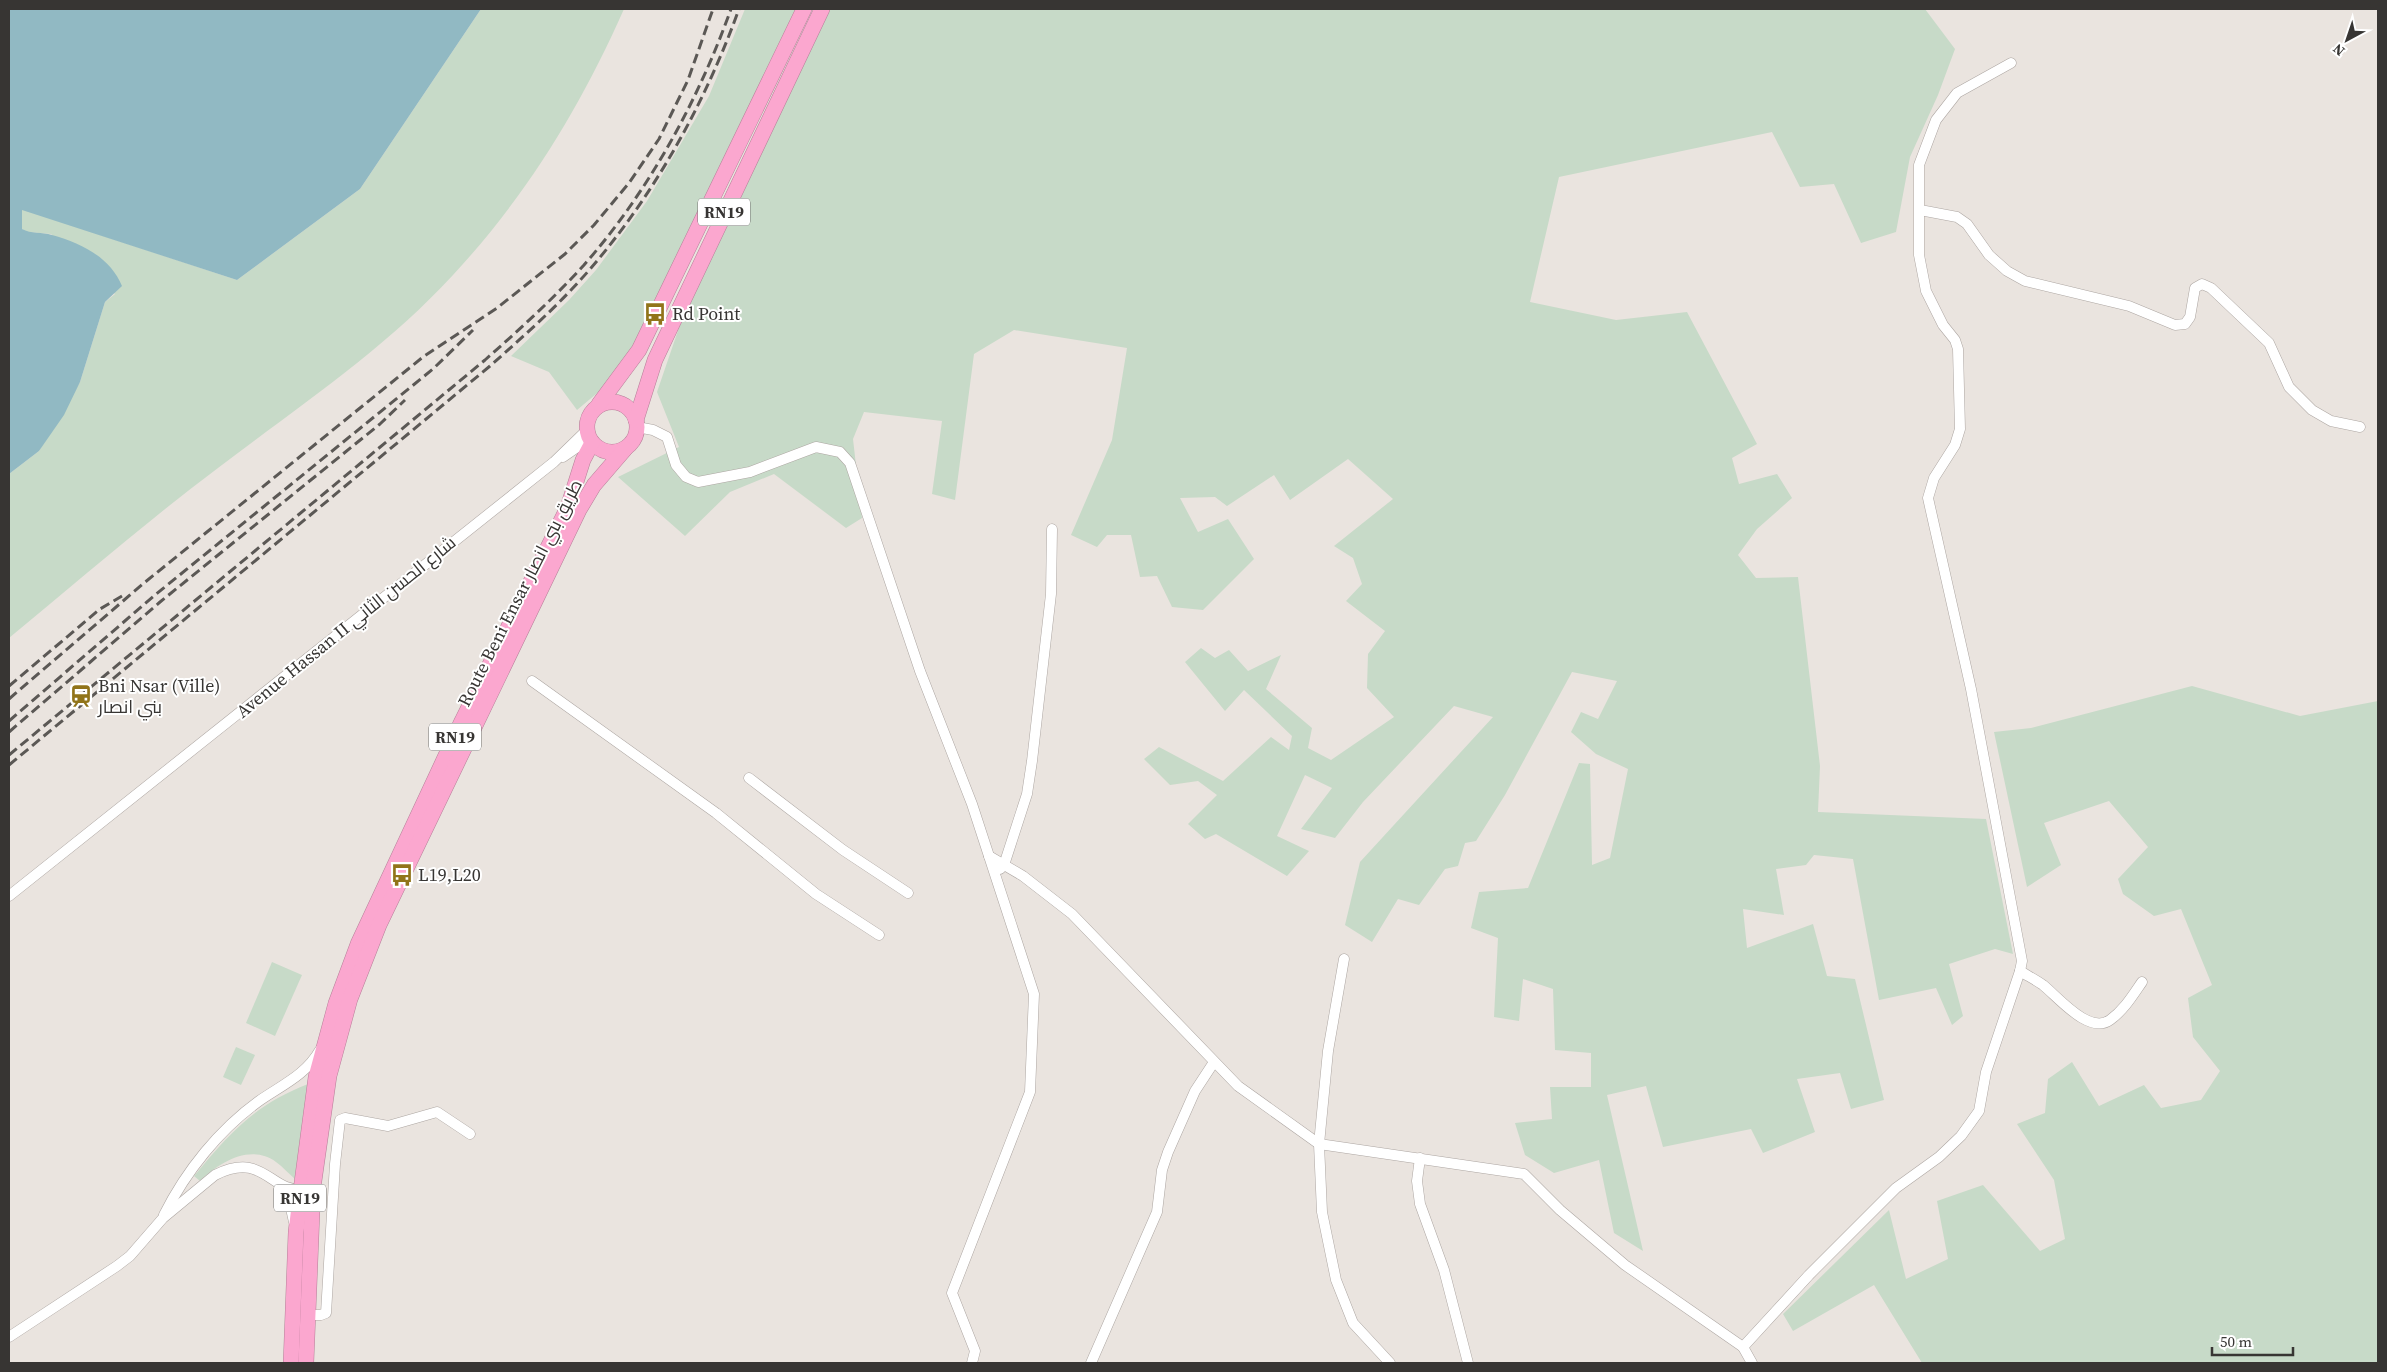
<svg xmlns="http://www.w3.org/2000/svg" width="2387" height="1372" font-family="'Source Serif 4',Cairo,serif">
<style>
.green{fill:#c7dac8}
.water{fill:#91b9c3}
.lines{fill:none;stroke-linecap:round;stroke-linejoin:round}
.minor-casing{stroke:#ada6a2;stroke-width:11}
.highway-casing{stroke:#b67f98;stroke-width:16}
.minor{stroke:#fff;stroke-width:10}
.highway{stroke:#fba7cf;stroke-width:15}
.rail{stroke:#5b5855;stroke-width:3;stroke-dasharray:10 5;stroke-linecap:butt}
.labels{text-anchor:middle;stroke-width:4;stroke-linejoin:round;paint-order:stroke}
.shield{fill:#fff;stroke:#737270;stroke-width:1}
.shield-label{font-size:16px;font-weight:bold;fill:#373533}
.poi-label{font-size:18px;fill:#373533;stroke:#fff;text-anchor:start}
.street-label{font-size:18px;fill:#373533;stroke:#fff}
</style>
<rect width="100%" height="100%" fill="#eae4df"/>
<g class="green">
<path d="M481,9h143c-44,99 -97,186 -171,266 -69,75 -155,132 -235,193 -72,54 -140,113 -209,170v-164l30,-23 41,-69 25,-80 10,-8 -64,-60 -24,-2 -5,-3v-20l215,71 123,-91z"/>
<polygon points="745,9 798,9 655,314 608,384 577,410 549,372 511,356 569,300 596,270 647,201 709,96"/>
<polygon points="829,9 1925,9 1955,49 1938,95 1910,157 1896,232 1861,243 1834,184 1800,187 1772,132 1559,177 1530,302 1616,320 1687,312 1757,444 1732,458 1739,484 1777,474 1792,498 1757,529 1738,555 1756,578 1798,577 1820,766 1818,812 1986,819 2013,954 1995,949 1949,964 1963,1016 1952,1025 1936,988 1879,1000 1853,859 1814,855 1806,865 1776,869 1784,915 1743,909 1747,948 1813,924 1827,976 1855,979 1884,1100 1851,1109 1840,1073 1797,1079 1815,1132 1763,1153 1751,1129 1663,1147 1646,1086 1607,1095 1643,1251 1614,1233 1599,1160 1554,1173 1525,1155 1515,1123 1552,1119 1550,1087 1591,1087 1591,1053 1555,1050 1553,989 1523,979 1519,1021 1494,1017 1498,938 1471,928 1479,892 1528,888 1579,763 1590,764 1592,865 1610,858 1628,769 1596,754 1571,732 1581,712 1598,719 1617,681 1572,672 1505,795 1476,841 1465,843 1458,866 1445,869 1419,905 1398,899 1372,942 1345,925 1360,862 1493,717 1454,706 1363,802 1335,838 1301,829 1332,788 1305,775 1277,836 1309,851 1287,876 1216,834 1205,839 1188,824 1217,795 1198,781 1170,785 1144,759 1159,747 1223,781 1271,737 1289,750 1292,736 1244,690 1225,711 1185,662 1201,648 1215,658 1229,650 1248,671 1281,655 1266,689 1312,728 1308,748 1331,760 1394,717 1367,688 1368,654 1385,631 1346,601 1362,584 1353,558 1334,546 1393,499 1348,459 1290,500 1274,475 1227,506 1215,497 1180,498 1198,532 1228,519 1254,559 1203,610 1172,607 1157,576 1140,577 1131,535 1107,535 1097,547 1071,535 1112,440 1127,348 1014,330 974,354 955,500 932,494 942,421 864,412 853,439 862,518 846,528 774,474 730,492 685,536 618,477 679,447 657,392 683,316"/>
<polygon points="2192,686 2300,716 2378,701 2378,1363 1922,1363 1874,1285 1793,1331 1783,1314 1889,1210 1906,1279 1948,1259 1937,1201 1983,1185 2040,1251 2065,1239 2054,1180 2017,1124 2045,1113 2048,1079 2072,1062 2099,1106 2144,1085 2161,1108 2201,1100 2220,1071 2193,1037 2188,998 2212,985 2181,909 2154,916 2123,894 2118,879 2148,847 2109,801 2044,823 2061,865 2027,887 1994,732 2031,728"/>
<polygon points="272,962 302,975 275,1036 246,1023"/>
<polygon points="236,1047 255,1055 241,1085 223,1077"/>
<path d="M308,1084l-12,96c-7,-6 -13,-13 -20,-18 -26,-19 -57,1 -76,19l-6,-5c36,-43 60,-71 114,-92z"/>
</g>
<path class="water" d="M9,9h472l-121,180 -123,91 -215,-70v19c9,5 20,3 30,6 29,8 58,22 70,51l-17,16 -25,80 -16,33 -25,36 -30,23z"/>
<g class="lines">
<defs>
<g id="minor">
<polyline points="1920,210 1957,217 1967,224 1989,255 2007,271 2025,281 2129,306 2175,325 2185,324 2190,317 2195,288 2202,284 2211,288 2269,343 2289,387 2312,410 2331,421 2360,427"/>
<polyline points="637,427 653,430 667,437 676,465 686,477 698,482 750,472 816,447 840,452 850,463 920,671 972,804 1034,994 1030,1092 952,1293 975,1351 972,1363"/>
<polyline points="563,457 589,439"/>
<polyline points="532,681 716,813 816,894 879,935"/>
<polyline points="749,778 843,850 908,893"/>
<polyline points="989,856 1023,876 1072,914 1238,1086 1319,1144 1524,1174 1560,1210 1625,1265 1743,1347 1752,1363"/>
<polyline points="1000,869 1004,865 1027,794 1032,761 1051,594 1052,529"/>
<polyline points="9,896 554,462 586,431"/>
<polyline points="1344,959 1328,1051 1319,1144 1322,1212 1336,1280 1353,1323 1390,1363"/>
<path d="M2020,971c8,5 16,9 23,14 15,12 46,50 67,35 14,-10 23,-25 32,-38"/>
<polyline points="1420,1158 1417,1181 1420,1204 1444,1270 1468,1363"/>
<polyline points="279,1185 290,1204 294,1222"/>
<path d="M164,1215c22,-44 55,-85 95,-114 23,-16 47,-26 61,-51"/>
<polyline points="308,1315 321,1315 326,1313 335,1164 340,1120 345,1118 388,1126 437,1112 470,1134"/>
<path d="M9,1337l108,-71 13,-10 33,-38 52,-43c50,-25 54,19 90,14"/>
<polyline points="1743,1347 1809,1275 1896,1188 1939,1157 1961,1136 1979,1111 1986,1072 2020,971 2022,961 1971,689 1928,498 1934,478 1955,445 1960,429 1958,349 1955,340 1943,325 1926,291 1919,255 1919,165 1936,120 1957,93 2011,63"/>
<polyline points="1091,1363 1157,1212 1162,1170 1168,1152 1195,1091 1214,1062"/>
</g>
<g id="highway">
<circle cx="612" cy="427" r="25"/>
<polyline points="599,404 639,350 804,9"/>
<polyline points="636,420 655,360 822,9"/>
<polyline points="291,1363 296,1232 301,1190 316,1077 336,1003 358,944 462,721 568,507 583,460 592,443"/>
<polyline points="306,1363 313,1188 329,1076 350,999 379,925 579,510 594,485 625,449"/>
</g>
</defs>
<use href="#minor" class="minor-casing"/>
<use href="#highway" class="highway-casing"/>
<use href="#minor" class="minor"/>
<use href="#highway" class="highway"/>
<g class="rail">
<polyline points="9,686 100,609 122,596"/>
<polyline points="9,699 144,583 423,357 497,308 565,254 594,225 629,183 659,139 688,80 713,9"/>
<polyline points="9,721 155,595 433,369 473,330"/>
<polyline points="9,732 160,602 380,424 405,400"/>
<path d="M9,755l476,-395c34,-30 68,-61 99,-95 65,-74 114,-164 147,-256"/>
<path d="M9,765l481,-399c35,-31 70,-62 101,-98 65,-76 114,-165 148,-259"/>
</g>
</g>
<defs>
<symbol id="bus-bare" viewBox="-9 -9 18 18"><path d="M-5-6H5V4H4V6H2V4H-2V6H-4V4H-5ZM-3.5-4V0h7V-4ZM-3.5 1.2v1.5H-2V1.2ZM2 1.2v1.5H3.5V1.2Z" fill="#91741a" stroke="#fff" stroke-width="2.5" paint-order="stroke"/></symbol>
<symbol id="station-bare" viewBox="-9 -9 18 18"><path d="M-3-6H3Q5-6 5-4V2Q5 4 3 4L4.5 6H3L1.5 4h-3L-3 6H-4.5L-3 4Q-5 4-5 2V-4Q-5-6-3-6ZM-3.5-4v3h7v-3ZM-3.5 1v1.5H-2V1ZM2 1v1.5H3.5V1Z" fill="#91741a" stroke="#fff" stroke-width="2.5" paint-order="stroke"/></symbol>
</defs>
<g fill-rule="evenodd">
<use href="#bus-bare" x="639" y="298" width="32" height="32"/>
<use href="#station-bare" x="65" y="680" width="32" height="32"/>
<use href="#bus-bare" x="386" y="859" width="32" height="32"/>
</g>
<g class="labels">
<g class="shield">
<rect x="698" y="198.5" width="52" height="27" rx="4"/>
<rect x="429" y="723.5" width="52" height="27" rx="4"/>
<rect x="274" y="1184.5" width="52" height="27" rx="4"/>
</g>
<g class="shield-label">
<text x="724" y="218">RN19</text>
<text x="455" y="743">RN19</text>
<text x="300" y="1204">RN19</text>
</g>
<g class="poi-label">
<text x="672" y="320">Rd Point</text>
<text x="98" y="692">Bni Nsar (Ville)<tspan x="98" dy="21">بني انصار</tspan></text>
<text x="418" y="881">L19,L20</text>
</g>
<g class="street-label">
<text transform="translate(520 593) rotate(-63)" y="6">Route Beni Ensar طريق بني انصار</text>
<text transform="translate(346 627) rotate(-39)" y="6">Avenue Hassan II شارع الحسن الثاني</text>
</g>
</g>
<rect width="2387" height="1372" fill="none" stroke="#373533" stroke-width="20"/>
<g transform="translate(2347 40) rotate(220)" stroke="#ffffff" stroke-width="4" paint-order="stroke">
<path d="M0-4L9 19L0 12L-9 19Z" fill="#373533"/>
<text y="-8" font-size="14" font-weight="bold" text-anchor="middle" fill="#373533">N</text>
</g>
<path d="M2212 1347v8h81v-8" fill="none" stroke="#373533" stroke-width="2.5"/>
<text x="2220" y="1347" font-size="15" fill="#373533" stroke="#ffffff" stroke-width="4" paint-order="stroke">50 m</text>
</svg>
